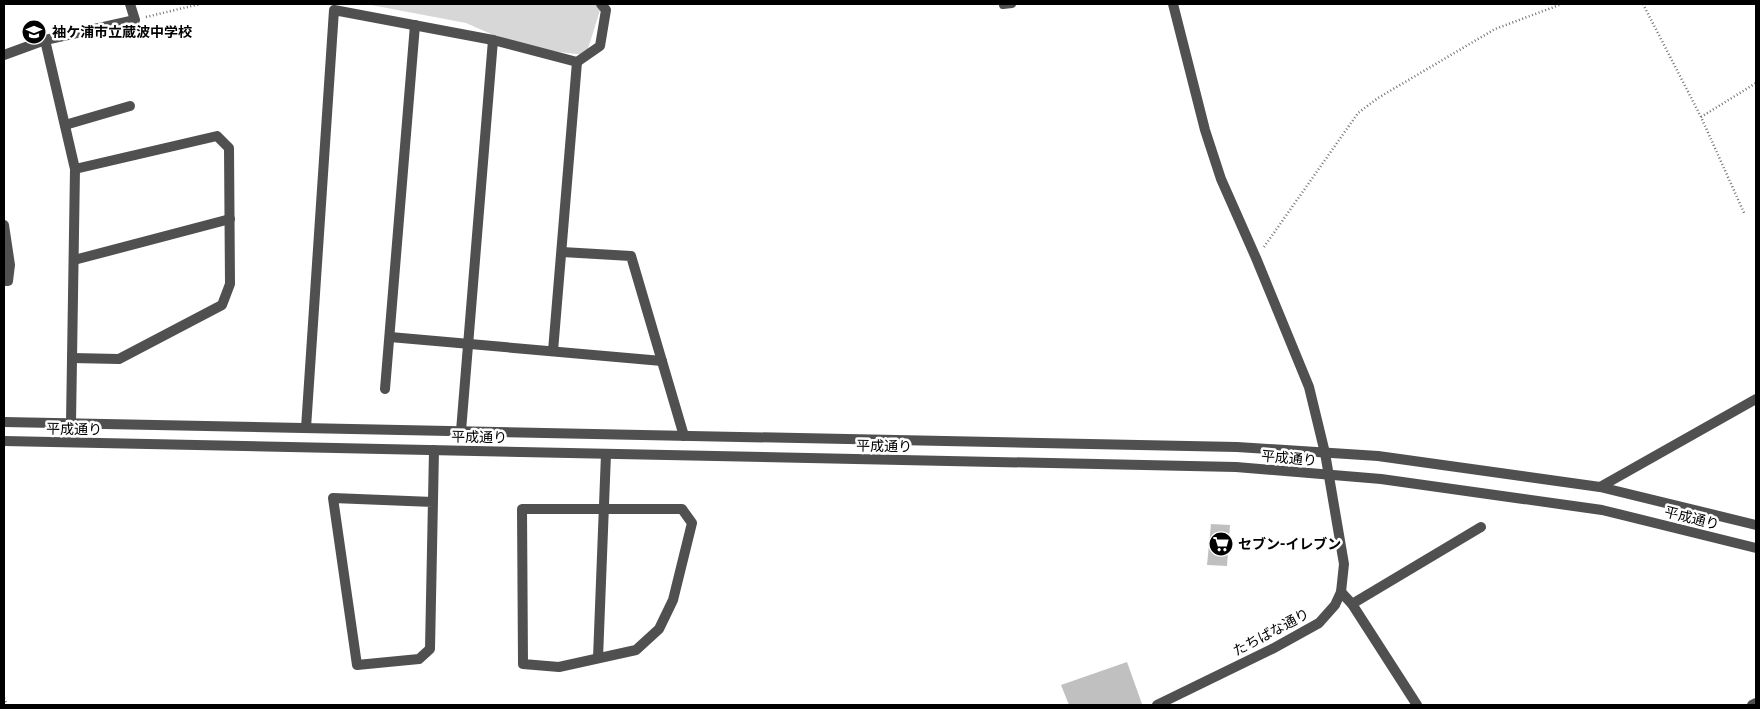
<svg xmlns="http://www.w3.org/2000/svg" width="1760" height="709" font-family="'Fira Sans Condensed','Noto Sans JP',sans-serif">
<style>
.green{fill:#d7d7d7}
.building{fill:#c0c0c0}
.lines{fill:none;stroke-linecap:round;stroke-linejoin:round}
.path{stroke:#727272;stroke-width:2.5;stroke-dasharray:1 2.5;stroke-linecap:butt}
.service{stroke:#505050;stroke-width:8}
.minor{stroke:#505050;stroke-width:10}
.tertiary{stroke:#505050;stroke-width:10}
.labels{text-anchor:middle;stroke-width:5;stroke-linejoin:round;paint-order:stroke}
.poi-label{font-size:14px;font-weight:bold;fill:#000;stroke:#fff;text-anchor:start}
.street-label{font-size:14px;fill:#000;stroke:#fff}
</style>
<rect width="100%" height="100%" fill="#fff"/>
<polygon class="green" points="366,4 602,4 586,55 523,48 466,23"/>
<g class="building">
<polygon points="1211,524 1230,525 1227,566 1207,565"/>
<polygon points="1127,662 1142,704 1137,705 1069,705 1061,685"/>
</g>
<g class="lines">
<g class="path">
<polyline points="1643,4 1701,117 1745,215"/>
<polyline points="146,17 200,4"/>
<polyline points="1701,117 1756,83"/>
<polyline points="1264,247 1358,113 1378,98 1495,29 1562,4"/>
<polyline points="4,698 7,705"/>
</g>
<polyline class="service" points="1003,5 1012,4"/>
<g class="minor">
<polyline points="1173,4 1205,130 1221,179 1256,258 1309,387 1325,453"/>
<polyline points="45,40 75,169 71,423"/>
<polyline points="4,55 45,40 135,20 130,4"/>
<polyline points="577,62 600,46 606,10 601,4"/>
<polyline points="65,125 130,106"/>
<polyline points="4,225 10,265 8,281 4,281"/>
<polyline points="562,252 631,256 684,436"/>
<polyline points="74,260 230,219"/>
<polyline points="390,337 662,361"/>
<polyline points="72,358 119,359 222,305 230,284 229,148 217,136 75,169"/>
<polyline points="385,389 415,25"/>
<polyline points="306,428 334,10 493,40 577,62 553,351"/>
<polyline points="461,431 493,40"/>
<polyline points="1600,487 1756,399"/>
<polyline points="433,502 333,498 357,665 419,659 430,649 434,450"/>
<polygon points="522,509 682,509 692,523 673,600 659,629 636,650 559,667 523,664"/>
<polyline points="1341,592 1352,604 1417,705"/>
<polyline points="1352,604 1481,527"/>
<polyline points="598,658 606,454"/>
<polyline points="1752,705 1756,703"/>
</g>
<g class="tertiary">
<polyline points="4,422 1237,447 1378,456 1600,487 1756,525"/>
<polyline points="4,441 1236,467 1381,479 1602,510 1756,548"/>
<polyline points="1157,705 1272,649 1319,623 1335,605 1341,592 1344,564 1325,453"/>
</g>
</g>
<defs>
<symbol id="school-disc" viewBox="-11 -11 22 22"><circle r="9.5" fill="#000" stroke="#fff"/><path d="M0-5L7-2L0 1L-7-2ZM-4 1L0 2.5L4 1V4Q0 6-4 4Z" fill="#fff"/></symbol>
<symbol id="supermarket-disc" viewBox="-11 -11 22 22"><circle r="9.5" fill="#000" stroke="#fff"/><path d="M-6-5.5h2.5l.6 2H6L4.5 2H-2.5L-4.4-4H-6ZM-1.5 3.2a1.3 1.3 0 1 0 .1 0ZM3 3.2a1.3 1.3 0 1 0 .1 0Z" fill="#fff"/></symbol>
</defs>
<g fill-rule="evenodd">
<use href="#school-disc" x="20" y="18" width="28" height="28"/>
<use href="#supermarket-disc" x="1207" y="530" width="28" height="28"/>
</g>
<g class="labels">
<g class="poi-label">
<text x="52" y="37">袖ケ浦市立蔵波中学校</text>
<text x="1238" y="549">セブン-イレブン</text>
</g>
<g class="street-label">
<text transform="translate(74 429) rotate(1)" y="5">平成通り</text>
<text transform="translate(479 437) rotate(1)" y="5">平成通り</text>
<text transform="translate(884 446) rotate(1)" y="5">平成通り</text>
<text transform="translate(1289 458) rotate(5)" y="5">平成通り</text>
<text transform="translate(1692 518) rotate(14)" y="5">平成通り</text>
<text transform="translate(1271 632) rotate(-28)" y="5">たちばな通り</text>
</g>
</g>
<rect width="1760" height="709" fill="none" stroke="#000000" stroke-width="10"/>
</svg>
